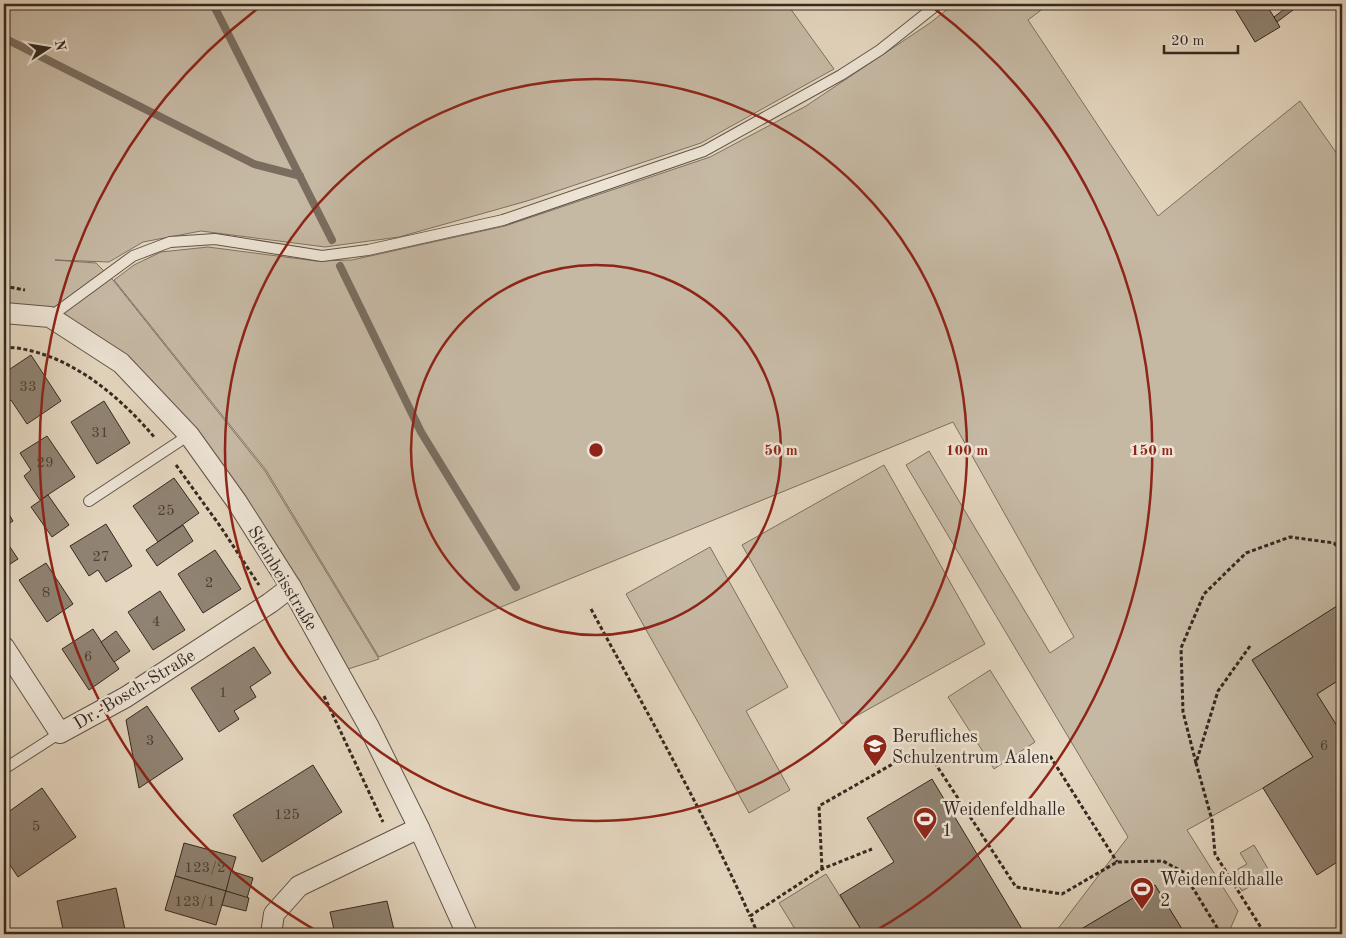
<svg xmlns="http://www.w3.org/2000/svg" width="1346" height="938" font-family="'Old Standard TT',serif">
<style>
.green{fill:#c6b9a4;stroke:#7e7162}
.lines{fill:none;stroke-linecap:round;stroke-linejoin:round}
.stream{stroke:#7a6d5f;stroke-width:8}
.building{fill:#908373;stroke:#352920}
.service-casing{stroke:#615448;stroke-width:12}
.minor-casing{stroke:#615448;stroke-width:22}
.path{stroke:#352920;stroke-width:3;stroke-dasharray:4 2.5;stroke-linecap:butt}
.service{stroke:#ede4d5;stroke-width:10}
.minor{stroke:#ede4d5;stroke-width:20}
.ring{fill:none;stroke:#8f2418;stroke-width:2.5}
.labels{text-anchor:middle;stroke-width:5;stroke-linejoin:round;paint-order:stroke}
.number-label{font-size:15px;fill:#4c4035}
.street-label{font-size:18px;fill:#352920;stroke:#ede4d5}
.poi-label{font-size:18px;fill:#352920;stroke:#ede4d5;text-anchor:start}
.centre{fill:#8f2418;stroke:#ede4d5;stroke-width:2.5}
.ring-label{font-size:15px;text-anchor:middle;font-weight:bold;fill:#8f2418;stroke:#ede4d5;stroke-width:5;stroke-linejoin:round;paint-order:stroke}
</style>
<rect width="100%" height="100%" fill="#e4d6bf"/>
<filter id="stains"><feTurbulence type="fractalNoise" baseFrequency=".004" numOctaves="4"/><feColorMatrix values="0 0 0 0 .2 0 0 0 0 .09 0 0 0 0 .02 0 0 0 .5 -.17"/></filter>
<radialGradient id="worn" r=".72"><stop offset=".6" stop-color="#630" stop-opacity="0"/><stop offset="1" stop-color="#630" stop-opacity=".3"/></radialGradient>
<g class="green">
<polygon points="4,4 787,4 834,69 701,143 527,201 399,237 325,247 201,231 143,242 109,262 55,260 96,263 113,280 265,471 379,659 339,672 237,502 121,363 50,317 4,313"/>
<polygon points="954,4 1049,4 1028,20 1158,216 1300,101 1342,161 1342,614 1337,606 1252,660 1313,757 1263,788 1187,830 1238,911 1228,934 1185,934 1155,885 1073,934 1054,934 1128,837 906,465 929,451 1050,653 1074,637 953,422 379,657 266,470 114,280 134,265 161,252 208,247 316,261 352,260 505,226 710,157 806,106 930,23"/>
<polygon points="884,465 985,644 842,724 742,545"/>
<polygon points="710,547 788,687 746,711 790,790 749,813 626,594"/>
<polygon points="990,670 1035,742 994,769 948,697"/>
<polygon points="1342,678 1342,734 1317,694"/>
<polygon points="1254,845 1271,874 1242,891 1231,873 1247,864 1240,853"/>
<polygon points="826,874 864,934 798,934 779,903"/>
</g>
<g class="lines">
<g class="stream">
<polyline points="213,4 332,240"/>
<polyline points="4,38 254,164 300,176"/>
<polyline points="340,266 421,432 516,587"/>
</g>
</g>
<g class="building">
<polygon points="1232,4 1266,4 1280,27 1255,42"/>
<polygon points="1291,4 1301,4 1277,22 1274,17"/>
<polygon points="31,355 61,401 27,424 11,400 5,404 4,402 4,373"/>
<polygon points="104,401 130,443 97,464 71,422"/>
<polygon points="47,436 75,477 40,500 24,476 31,470 20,453"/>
<polygon points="174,478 199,513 158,542 133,506"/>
<polygon points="48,495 69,525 52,537 31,507"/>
<polygon points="4,506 13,521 4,527"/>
<polygon points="106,524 132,566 106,582 98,570 89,576 70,546"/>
<polygon points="183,525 193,541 157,566 146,550"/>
<polygon points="4,538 18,559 4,568"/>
<polygon points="215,550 241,589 203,613 178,574"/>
<polygon points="46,563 73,604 47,622 19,580"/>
<polygon points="160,591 185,630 153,650 128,612"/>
<polygon points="1337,606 1342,614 1342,678 1317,694 1342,734 1342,859 1317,875 1263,788 1313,757 1252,660"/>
<polygon points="93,629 119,669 89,690 62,649"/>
<polygon points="116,631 130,651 114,662 101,642"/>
<polygon points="254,647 271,673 250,687 256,697 234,711 239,719 219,732 191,688"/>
<polygon points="147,706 183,759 139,788 126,720"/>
<polygon points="313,765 342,812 262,862 233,815"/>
<polygon points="932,779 1025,934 864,934 840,895 894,862 867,818"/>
<polygon points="42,788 76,837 18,877 4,856 4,815"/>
<polygon points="184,843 236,857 226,891 175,876"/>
<polygon points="231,871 253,878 247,898 226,891"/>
<polygon points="175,876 226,891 216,925 165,910"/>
<polygon points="1155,885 1185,934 1073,934"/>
<polygon points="116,888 126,934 64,934 57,901"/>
<polygon points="226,891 249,898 246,911 222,905"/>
<polygon points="387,901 395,934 335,934 330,912"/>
</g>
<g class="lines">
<defs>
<g id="service">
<polyline points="50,317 133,256 170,242 215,239 322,256 368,250 503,220 704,151 841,75 880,50 938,4"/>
<polyline points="89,501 189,435"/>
<polyline points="4,769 60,733"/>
</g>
<g id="minor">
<polyline points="4,313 50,317 121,363 189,435 237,502 291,587 368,725 419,828 467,934"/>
<polyline points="4,647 60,733 126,697 270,603 291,587"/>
<polyline points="271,934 274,914 299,886 419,828"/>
</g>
</defs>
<use href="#service" class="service-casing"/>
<use href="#minor" class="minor-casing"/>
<g class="path">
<polyline points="4,286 25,290"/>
<path d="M4,347c60,2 114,47 151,91"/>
<polyline points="176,465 220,526 259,585"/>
<path d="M591,609c55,102 112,201 159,307"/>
<polyline points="1250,646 1218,691 1196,763 1212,820 1215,854 1265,934"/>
<polyline points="324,696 383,822"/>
<polyline points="1050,756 1117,862"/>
<polyline points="1196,763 1183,712 1181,648 1204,594 1246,553 1290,537 1334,543 1342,553"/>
<polyline points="822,869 819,806 912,753 933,760 1016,887 1062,894 1117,862 1163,861 1183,872 1221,934"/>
<polyline points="758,934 750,916 822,869 872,849"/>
</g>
<use href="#service" class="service"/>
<use href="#minor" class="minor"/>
</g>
<g class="ring">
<circle cx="596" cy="450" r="185"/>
<circle cx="596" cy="450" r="371"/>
<path d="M322 934A556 556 0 0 1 261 6M931 6A556 556 0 0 1 870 934"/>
</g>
<defs>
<symbol id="school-pin" viewBox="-11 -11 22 30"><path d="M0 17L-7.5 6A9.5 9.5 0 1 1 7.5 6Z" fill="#8f2418" stroke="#ede4d5"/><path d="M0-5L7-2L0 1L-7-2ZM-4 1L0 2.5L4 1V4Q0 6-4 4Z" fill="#fff"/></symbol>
<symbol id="stadium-pin" viewBox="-11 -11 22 30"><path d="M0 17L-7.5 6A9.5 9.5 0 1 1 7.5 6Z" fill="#8f2418" stroke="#ede4d5"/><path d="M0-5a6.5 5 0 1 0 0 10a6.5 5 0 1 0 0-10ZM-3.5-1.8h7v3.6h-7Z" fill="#fff"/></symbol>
</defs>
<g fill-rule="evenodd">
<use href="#school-pin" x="861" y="732" width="28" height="38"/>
<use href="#stadium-pin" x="911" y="805" width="28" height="38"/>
<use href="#stadium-pin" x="1128" y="875" width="28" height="38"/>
</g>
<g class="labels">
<g class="number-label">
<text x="28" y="391">33</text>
<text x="100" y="437">31</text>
<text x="45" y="467">29</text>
<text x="166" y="515">25</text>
<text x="101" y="561">27</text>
<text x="209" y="587">2</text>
<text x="46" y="597">8</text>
<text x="156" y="626">4</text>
<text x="88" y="661">6</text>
<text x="223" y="697">1</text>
<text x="150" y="745">3</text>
<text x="1324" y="750">6</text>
<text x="287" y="819">125</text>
<text x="36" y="831">5</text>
<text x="205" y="872">123/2</text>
<text x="195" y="906">123/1</text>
</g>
<g class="street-label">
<text transform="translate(283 578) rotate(59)" y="6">Steinbeisstraße</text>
<text transform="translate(134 689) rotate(-31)" y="6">Dr.-Bosch-Straße</text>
</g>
<g class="poi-label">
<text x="892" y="742">Berufliches<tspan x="892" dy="21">Schulzentrum Aalen</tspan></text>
<text x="942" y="815">Weidenfeldhalle<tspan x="942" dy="21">1</tspan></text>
<text x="1160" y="885">Weidenfeldhalle<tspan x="1160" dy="21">2</tspan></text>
</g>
</g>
<circle cx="596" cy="450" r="8" class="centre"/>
<g class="ring-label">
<text x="781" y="455">50 m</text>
<text x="967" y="455">100 m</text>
<text x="1152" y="455">150 m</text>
</g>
<rect width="1346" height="938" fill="none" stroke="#e4d6bf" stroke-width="20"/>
<rect x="5" y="5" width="1336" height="928" fill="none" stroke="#352920" stroke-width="2.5"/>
<rect x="10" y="10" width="1326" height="918" fill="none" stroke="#352920"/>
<g transform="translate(48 48) rotate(78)" stroke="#ede4d5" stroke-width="4" paint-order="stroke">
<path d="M0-4L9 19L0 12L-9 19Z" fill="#352920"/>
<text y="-8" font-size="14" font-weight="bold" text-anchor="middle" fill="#352920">N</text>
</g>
<path d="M1164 45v8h74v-8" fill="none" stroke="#352920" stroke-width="2.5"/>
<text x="1171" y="45" font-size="15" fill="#352920" stroke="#ede4d5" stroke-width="4" paint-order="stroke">20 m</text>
<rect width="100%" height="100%" filter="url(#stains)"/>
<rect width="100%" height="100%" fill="url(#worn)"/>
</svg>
